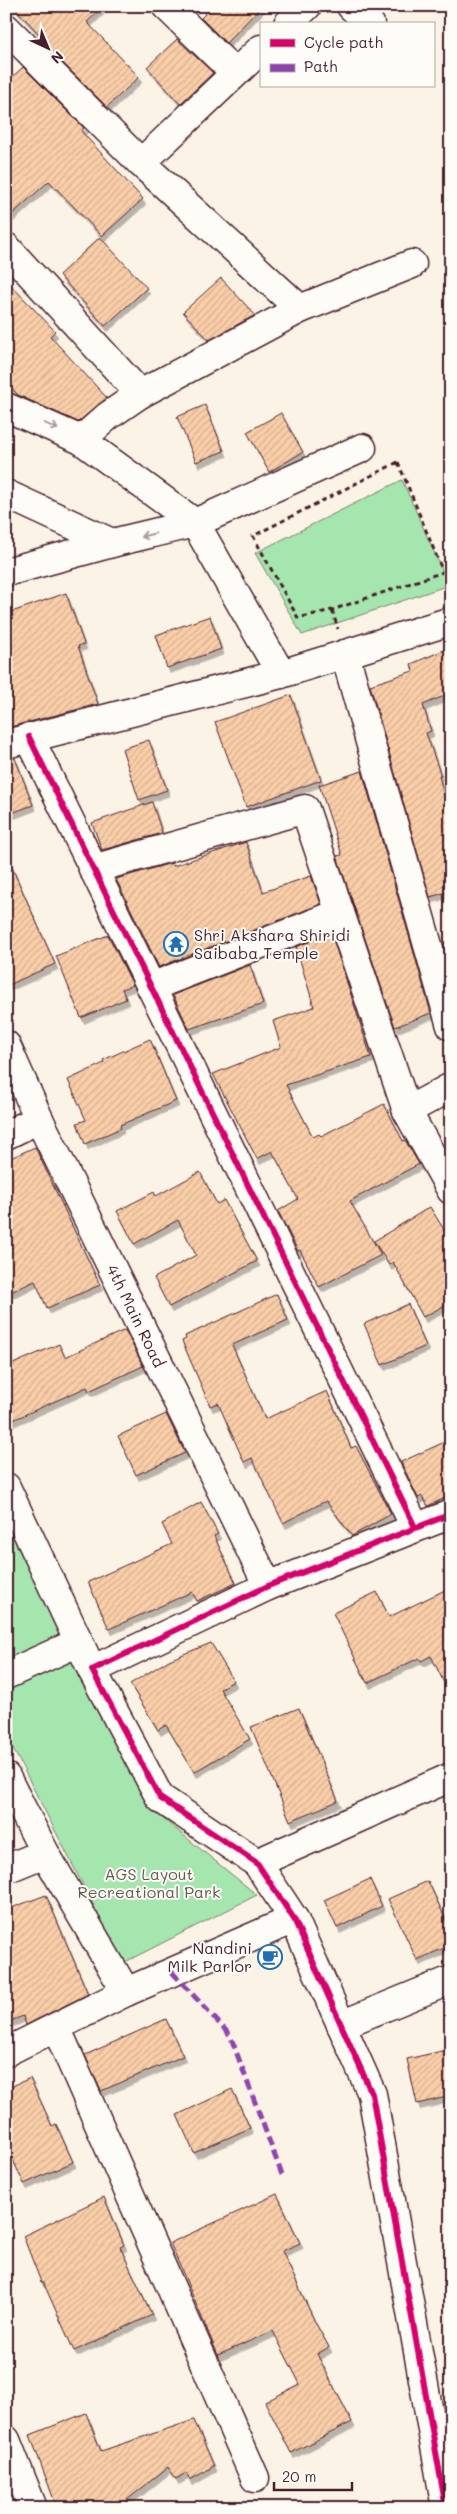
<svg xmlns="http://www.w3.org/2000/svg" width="457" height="2514" font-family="Mali,sans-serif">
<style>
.park{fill:#a5e5ae;stroke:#78826c}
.building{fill:url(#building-hatch);stroke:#4a1f2b;filter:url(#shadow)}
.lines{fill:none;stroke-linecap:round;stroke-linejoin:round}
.minor-casing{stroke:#4a1f2b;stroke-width:31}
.path{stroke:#4a1f2b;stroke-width:3;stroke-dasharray:5 4;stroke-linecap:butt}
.minor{stroke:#fdfcf7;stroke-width:28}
.quiet{stroke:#8e44ad;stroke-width:5;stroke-dasharray:10 5;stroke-linecap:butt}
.cycleway-casing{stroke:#fdfcf7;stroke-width:9}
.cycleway{stroke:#d6006c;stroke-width:6}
.oneway{stroke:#ac999b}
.labels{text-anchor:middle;stroke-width:4;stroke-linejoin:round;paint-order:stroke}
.poi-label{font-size:16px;fill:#4a1f2b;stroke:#fdfcf7;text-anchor:start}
.street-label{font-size:16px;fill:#4a1f2b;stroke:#fdfcf7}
.park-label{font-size:16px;fill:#655a52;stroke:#fdfcf7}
</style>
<defs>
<pattern id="building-hatch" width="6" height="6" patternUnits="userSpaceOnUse" patternTransform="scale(1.25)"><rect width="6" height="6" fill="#f9cea8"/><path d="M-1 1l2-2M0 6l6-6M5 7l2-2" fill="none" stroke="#d7b091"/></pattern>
<filter id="shadow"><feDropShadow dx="3" dy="5.5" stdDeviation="0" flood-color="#0004"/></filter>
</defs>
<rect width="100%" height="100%" fill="#fcf3e7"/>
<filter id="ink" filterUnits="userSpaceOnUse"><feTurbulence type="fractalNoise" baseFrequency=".02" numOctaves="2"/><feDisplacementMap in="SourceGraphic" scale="10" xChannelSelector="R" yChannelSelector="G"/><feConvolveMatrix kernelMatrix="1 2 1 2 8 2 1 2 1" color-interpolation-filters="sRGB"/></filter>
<g filter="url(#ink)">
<g class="park">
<polygon points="402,480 449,585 302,635 255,553"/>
<polygon points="6,1519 150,1808 257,1895 123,1963 6,1735"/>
</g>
<g class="building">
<polygon points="13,6 104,6 87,22 139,77 107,107 46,46 40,35"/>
<polygon points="213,6 262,6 226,43 201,18"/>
<polygon points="177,39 213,73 180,104 147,67"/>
<polygon points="23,67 84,128 81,131 143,199 102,236 49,181 6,220 6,83"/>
<polygon points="100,237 147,288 105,326 59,275"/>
<polygon points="221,278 255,315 209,340 183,312"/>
<polygon points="6,280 55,331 50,336 107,398 78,422 18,395 6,382"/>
<polygon points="205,405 224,451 196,462 177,417"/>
<polygon points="281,413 303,452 269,472 247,432"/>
<polygon points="66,593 84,644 78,646 98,704 6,728 6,614"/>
<polygon points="210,616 221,649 167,668 156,635"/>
<polygon points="451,647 451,693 423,705 431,731 426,733 441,776 439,776 451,822 451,891 430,897 370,685 413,671 411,664"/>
<polygon points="291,695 321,780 246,807 215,722"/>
<polygon points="149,740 167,790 139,800 122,749"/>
<polygon points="15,758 33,805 6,815 6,759"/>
<polygon points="362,771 431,1013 395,1027 337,856 342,855 319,785"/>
<polygon points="152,802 162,833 102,850 92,823"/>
<polygon points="246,842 263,892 311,876 321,904 159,967 116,879 172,863 173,866"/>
<polygon points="6,854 55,964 6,986"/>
<polygon points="331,933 371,1057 286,1085 313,1137 319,1134 321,1136 384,1104 403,1141 405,1140 419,1164 350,1201 381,1255 319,1287 300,1250 298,1251 278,1211 298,1199 272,1151 257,1159 213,1074 281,1047 273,1021 314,1007 296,947"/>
<polygon points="108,935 133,985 122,989 126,999 81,1018 56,956"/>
<polygon points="250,965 263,1004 189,1029 173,995"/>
<polygon points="150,1039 176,1101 120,1125 121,1128 85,1144 77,1123 86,1120 68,1080 104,1063 103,1060"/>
<polygon points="35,1147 100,1285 47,1308 35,1281 6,1294 6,1160"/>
<polygon points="200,1172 217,1204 224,1200 257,1261 169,1307 154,1278 196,1255 178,1220 134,1244 117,1211 154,1192 156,1196"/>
<polygon points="430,1207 451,1241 451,1302 423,1317 393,1262 389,1265 374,1241"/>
<polygon points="277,1294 288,1320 232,1345 265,1419 327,1391 351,1448 356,1446 391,1514 352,1536 326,1501 283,1523 252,1458 244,1462 218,1403 210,1406 182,1341 186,1339 185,1336"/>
<polygon points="408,1304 426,1346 382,1365 364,1324"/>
<polygon points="125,1330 143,1366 89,1391 87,1387 6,1423 6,1367 59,1344 65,1357"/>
<polygon points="166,1414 185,1453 136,1475 118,1436"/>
<polygon points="451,1439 451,1495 428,1506 422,1496 418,1498 401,1462"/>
<polygon points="201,1502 218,1534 214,1536 236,1583 197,1601 192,1592 109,1629 88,1582 172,1544 162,1524"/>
<polygon points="445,1590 451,1602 451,1697 431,1656 421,1661 419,1658 367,1683 333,1613 377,1592 389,1617"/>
<polygon points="211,1643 234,1681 220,1689 250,1739 194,1772 166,1725 158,1730 130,1684 169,1660"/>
<polygon points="299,1708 338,1801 290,1821 251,1727"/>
<polygon points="370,1879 382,1906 337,1928 324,1900"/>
<polygon points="428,1881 451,1931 451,1945 417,1960 388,1899"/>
<polygon points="46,1895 88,1994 26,2025 23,2016 6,2023 6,1910"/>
<polygon points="166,2019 183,2056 101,2091 85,2055"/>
<polygon points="451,2049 451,2096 417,2104 407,2059"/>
<polygon points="30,2078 52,2126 56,2124 73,2162 24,2184 6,2145 6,2089"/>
<polygon points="232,2089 250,2128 194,2153 177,2115"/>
<polygon points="277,2194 300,2243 282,2251 315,2322 329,2347 317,2354 352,2422 291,2453 265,2402 300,2384 273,2331 218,2355 170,2243"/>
<polygon points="104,2197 124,2245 120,2247 152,2315 74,2351 43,2282 41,2282 23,2236"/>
<polygon points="86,2413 101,2451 194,2420 214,2466 190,2480 186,2473 176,2479 168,2467 127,2500 130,2508 57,2508 30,2435"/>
</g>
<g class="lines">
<defs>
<g id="minor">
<polyline points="166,6 235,73"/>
<polyline points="351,6 370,24"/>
<polyline points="288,24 307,6"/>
<polyline points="6,28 141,163 300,309 140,394 108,416 81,440"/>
<polyline points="141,163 261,49"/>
<polyline points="6,247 140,394"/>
<polyline points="300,309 412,264"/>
<polyline points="6,407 81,440 195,523 281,674"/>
<polyline points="6,494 112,543 195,523 362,448"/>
<polyline points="6,572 112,543"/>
<polyline points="345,654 451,1026"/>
<polyline points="29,737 415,1527"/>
<polyline points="6,744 281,674 451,621"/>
<polyline points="93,869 305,809 407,1111 451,1190"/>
<polyline points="151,987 340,913"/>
<polyline points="6,1045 39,1119 268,1586"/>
<polyline points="407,1111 451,1087"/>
<polyline points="6,1135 39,1119"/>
<polyline points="6,1487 92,1670"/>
<polyline points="6,1675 79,1642"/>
<polyline points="6,1777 45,1853 126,1992"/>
<polyline points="257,1863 451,1777"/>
<polyline points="6,1869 45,1853"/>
<polyline points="341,2025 451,1980"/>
<polyline points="56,2027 255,2478"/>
<polyline points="6,2052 126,1992 294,1919"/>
<polyline points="6,2440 33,2508"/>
<polyline points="446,2508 372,2094 294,1919 257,1863 160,1798 92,1670 268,1586 451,1514"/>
</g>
</defs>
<use href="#minor" class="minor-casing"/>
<g class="path">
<polygon points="398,462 443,572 332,610 298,618 253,536"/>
<polyline points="332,610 338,629"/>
</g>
<use href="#minor" class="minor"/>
<polyline class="quiet" points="172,1972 230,2035 282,2175"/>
<defs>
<g id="cycleway">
<polyline points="29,737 415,1527"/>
<polyline points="446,2508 372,2094 294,1919 257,1863 160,1798 92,1670 268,1586 451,1514"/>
</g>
</defs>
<use href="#cycleway" class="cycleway-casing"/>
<use href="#cycleway" class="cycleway"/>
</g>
<defs><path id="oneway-shaft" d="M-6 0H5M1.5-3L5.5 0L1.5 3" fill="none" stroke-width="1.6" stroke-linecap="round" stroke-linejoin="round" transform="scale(1.25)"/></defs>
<g class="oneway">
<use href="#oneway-shaft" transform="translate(51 426) rotate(24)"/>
<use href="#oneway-shaft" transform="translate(148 535) rotate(167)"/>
</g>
</g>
<defs>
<symbol id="temple-ring" viewBox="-11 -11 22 22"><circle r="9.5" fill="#fdfcf7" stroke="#1f6fb2" stroke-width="1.5"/><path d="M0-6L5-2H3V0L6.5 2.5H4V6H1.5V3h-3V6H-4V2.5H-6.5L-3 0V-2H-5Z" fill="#1f6fb2"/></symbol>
<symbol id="cafe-ring" viewBox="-11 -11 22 22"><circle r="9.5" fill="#fdfcf7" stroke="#1f6fb2" stroke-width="1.5"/><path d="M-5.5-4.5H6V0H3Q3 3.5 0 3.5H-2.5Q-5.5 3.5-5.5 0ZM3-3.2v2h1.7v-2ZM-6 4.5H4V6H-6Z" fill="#1f6fb2"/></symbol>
</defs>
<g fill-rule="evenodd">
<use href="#temple-ring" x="162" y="930" width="28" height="28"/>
<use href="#cafe-ring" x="256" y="1943" width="28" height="28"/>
</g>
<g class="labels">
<g class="poi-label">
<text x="194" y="941">Shri Akshara Shiridi<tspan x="194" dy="18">Saibaba Temple</tspan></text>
<text x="252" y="1954" text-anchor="end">Nandini<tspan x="252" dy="18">Milk Parlor</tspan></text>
</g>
<g class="street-label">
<text transform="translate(136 1316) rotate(64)" y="6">4th Main Road</text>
</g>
<g class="park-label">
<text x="149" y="1880">AGS Layout<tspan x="149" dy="18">Recreational Park</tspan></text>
</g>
</g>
<rect width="457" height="2514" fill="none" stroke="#fdfcf7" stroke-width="25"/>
<rect x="12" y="12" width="432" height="2489" fill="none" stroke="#4a1f2b" stroke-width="2" filter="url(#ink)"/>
<rect x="260" y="22" width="175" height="65" fill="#fdfcf7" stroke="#b5a4a5"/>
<rect x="270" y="39" width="25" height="8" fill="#d6006c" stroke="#b5a4a5"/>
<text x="304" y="48" font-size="15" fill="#4a1f2b">Cycle path</text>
<rect x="270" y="64" width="25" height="8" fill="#8e44ad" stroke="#b5a4a5"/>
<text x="304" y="72" font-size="15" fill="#4a1f2b">Path</text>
<g transform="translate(48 48) rotate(136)" stroke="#fdfcf7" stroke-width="4" paint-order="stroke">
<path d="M0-4L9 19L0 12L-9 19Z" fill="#4a1f2b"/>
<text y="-8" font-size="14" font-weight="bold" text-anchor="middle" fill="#4a1f2b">N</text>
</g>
<path d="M274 2482v8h78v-8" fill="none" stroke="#4a1f2b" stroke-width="2.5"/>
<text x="282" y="2482" font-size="15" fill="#4a1f2b" stroke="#fdfcf7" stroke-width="4" paint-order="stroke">20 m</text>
</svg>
